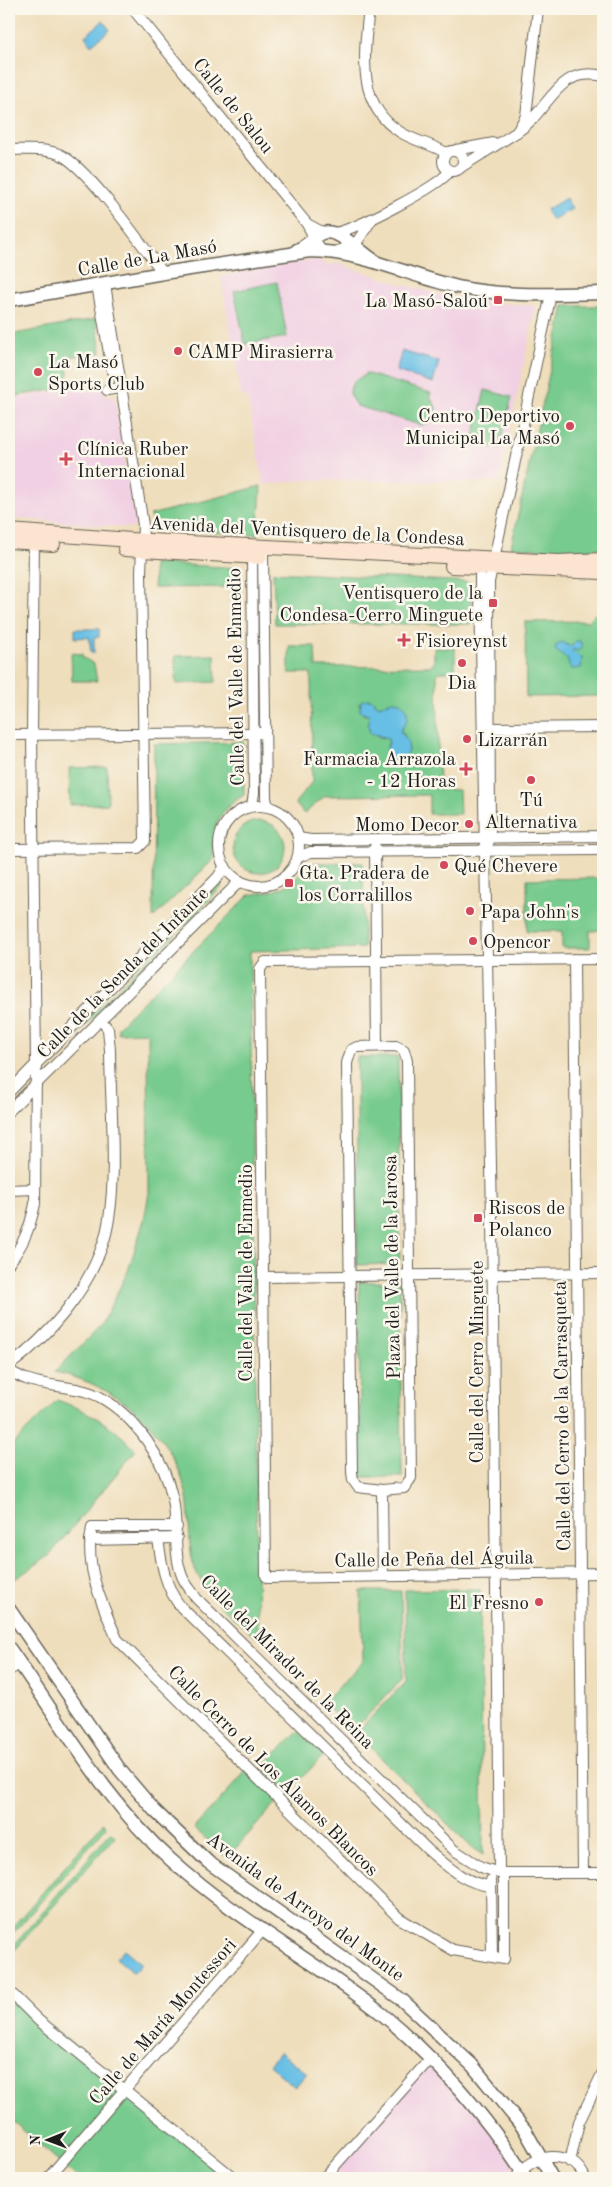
<svg xmlns="http://www.w3.org/2000/svg" width="612" height="2187" font-family="'Old Standard TT',serif">
<style>
.built{fill:#f1d0e3}
.green{fill:#78cb8e;stroke:#4a7455;fill-rule:evenodd}
.water{fill:#68bfe5;stroke:#426e80}
.lines{fill:none;stroke-linecap:round;stroke-linejoin:round}
.minor-casing{stroke:#666054;stroke-width:12}
.tertiary-casing{stroke:#666054;stroke-width:15}
.secondary-casing{stroke:#666054;stroke-width:16}
.minor{stroke:#fff;stroke-width:10}
.tertiary{stroke:#fff;stroke-width:12}
.secondary{stroke:#fce5d0;stroke-width:14}
.poi-dot{fill:#d1495b;stroke:#fbf7ec;stroke-width:2}
.labels{text-anchor:middle;stroke-width:5;stroke-linejoin:round;paint-order:stroke}
.street-label{font-size:19px;fill:#1c1c1c;stroke:#fbf7ec}
.poi-label{font-size:19px;fill:#1c1c1c;stroke:#fbf7ec;text-anchor:start}
</style>
<rect width="100%" height="100%" fill="#fbf7ec"/>
<filter id="ink" filterUnits="userSpaceOnUse"><feTurbulence type="fractalNoise" baseFrequency=".02" numOctaves="2"/><feDisplacementMap in="SourceGraphic" scale="10" xChannelSelector="R" yChannelSelector="G"/><feConvolveMatrix kernelMatrix="1 2 1 2 8 2 1 2 1" color-interpolation-filters="sRGB"/></filter>
<filter id="wash" filterUnits="userSpaceOnUse"><feTurbulence type="fractalNoise" baseFrequency=".0096" numOctaves="4" result="noise"/><feDisplacementMap in="SourceGraphic" scale="20" xChannelSelector="R" yChannelSelector="G"/><feGaussianBlur stdDeviation="1.12" result="paint"/><feColorMatrix in="noise" values="0 0 0 0 0 0 0 0 0 0 0 0 0 0 0 0 0 1.4 0 .05"/><feComposite in="paint" operator="in"/></filter>
<g filter="url(#wash)">
<rect width="100%" height="100%" fill="#efdebc"/>
<g class="built">
<polygon points="314,259 331,266 336,263 400,284 458,299 536,306 499,482 301,480 264,485 247,396 241,396 221,276"/>
<polygon points="102,382 105,397 114,396 136,528 9,518 9,399"/>
<polygon points="430,2059 506,2146 517,2178 324,2178"/>
</g>
<g class="green">
<polygon points="277,282 287,337 245,344 234,291"/>
<path d="M564,306h39v240c-11,9 -74,2 -92,1z"/>
<polygon points="96,319 101,353 66,357 70,387 9,397 9,335"/>
<path d="M365,373l66,20 -1,3 6,11c-1,11 -4,17 -16,18l-63,-19c-11,-11 -9,-25 7,-30z"/>
<polygon points="485,390 512,397 499,449 472,443"/>
<polygon points="261,486 258,535 153,529 150,515"/>
<polygon points="153,563 240,568 240,587 154,588"/>
<polygon points="273,572 471,582 471,624 275,624"/>
<polygon points="595,614 603,621 602,696 526,697 525,622 588,621"/>
<path d="M289,646h26l1,21 115,-1 3,-3v-15h21v24h-15l-3,3 2,114 20,1 1,24h-31v-19l-104,1 -21,18 -9,-11 17,-21 -1,-109h-22zM371,699l8,7 7,-3 19,20 -5,7 5,6 -18,10 2,-5 -2,-3 -8,-1 -11,-12 2,-9 -7,-2 -4,-11 5,-3z"/>
<polygon points="71,653 82,654 82,657 94,664 97,681 72,681"/>
<polygon points="215,655 216,682 176,684 175,656"/>
<path d="M243,742l1,53c-28,17 -33,33 -30,64l-61,59 1,-174z"/>
<polygon points="107,767 108,804 70,805 69,768"/>
<circle cx="259" cy="847" r="26"/>
<path d="M309,863h54l1,85 -114,3 8,688c-22,-19 -51,-41 -63,-70 -8,-21 -4,-48 -8,-71 -12,-65 -69,-113 -132,-126l46,-47 27,-54 16,-51 5,-27 -1,-161 -30,1v-6l131,-132c30,-5 40,-5 60,-32z"/>
<polygon points="603,878 603,930 590,931 590,948 562,948 562,931 527,931 527,879"/>
<polygon points="220,884 222,887 70,1041 68,1039"/>
<polygon points="357,1057 398,1057 400,1264 357,1265"/>
<polygon points="359,1282 400,1282 402,1477 360,1477"/>
<path d="M57,1400c32,11 56,26 79,50l-87,106 -40,27v-135z"/>
<polygon points="480,1589 483,1855 472,1848 356,1733 406,1681 405,1590"/>
<polygon points="361,1591 401,1591 403,1678 353,1731 323,1703 363,1661"/>
<polygon points="298,1731 324,1755 288,1792 262,1767"/>
<polygon points="248,1769 278,1801 227,1858 194,1828"/>
<polygon points="104,1822 106,1827 9,1938 9,1931"/>
<polygon points="111,1832 115,1836 9,1957 9,1951"/>
<polygon points="9,1991 234,2178 78,2178 9,2118"/>
</g>
<g class="water">
<polygon points="103,21 110,30 91,45 85,36"/>
<polygon points="566,198 572,209 552,220 546,210"/>
<polygon points="402,351 439,362 433,383 396,371"/>
<polygon points="75,629 99,629 99,637 94,638 94,653 91,653 89,637 75,638"/>
<polygon points="576,641 580,641 582,647 578,651 573,649 572,651 582,658 581,668 571,669 567,659 555,650 557,644 562,642 571,647"/>
<path d="M367,699h4l8,7 13,-5 8,1 6,6 2,10 -8,14c13,10 11,29 -8,27l-6,-5 3,-13 -2,-3 -17,-5 -2,-8 2,-9 -10,-5 1,-10z"/>
<polygon points="124,1949 142,1964 134,1973 116,1958"/>
<polygon points="280,2052 307,2073 295,2087 269,2065"/>
</g>
</g>
<g filter="url(#ink)">
<g class="lines">
<defs>
<g id="minor">
<polyline points="133,9 307,224"/>
<path d="M369,9c-5,43 -13,96 31,123 14,9 32,12 46,21"/>
<path d="M538,9l-12,107 -9,16c33,-21 39,-67 86,-56"/>
<path d="M9,150c16,0 34,-2 50,4 28,12 83,91 104,119"/>
<polyline points="456,150 494,143"/>
<circle cx="453" cy="161" r="10"/>
<polyline points="461,167 517,132"/>
<path d="M334,233c21,-3 104,-46 116,-62"/>
<polyline points="321,251 307,224 324,233"/>
<polyline points="335,252 355,245 372,219"/>
<polyline points="97,285 112,370"/>
<polyline points="107,390 120,388"/>
<polyline points="263,551 266,798 268,807"/>
<polyline points="485,563 480,568 480,590 492,1218 499,1873"/>
<polyline points="490,728 603,727"/>
<polyline points="9,735 260,733"/>
<polyline points="252,806 254,793 252,556 254,550"/>
<circle cx="259" cy="846" r="40"/>
<polyline points="298,838 311,840 603,836"/>
<polyline points="375,847 377,1046"/>
<polyline points="9,849 138,848 145,841 141,572 143,525 105,284"/>
<polyline points="486,850 490,838 489,582 551,294"/>
<polyline points="298,857 311,852 603,850"/>
<polyline points="574,959 583,1872"/>
<polyline points="603,959 265,962 260,969 266,1576 268,1578 603,1573"/>
<polygon points="396,1046 404,1050 407,1061 411,1478 404,1488 382,1490 358,1487 353,1480 352,1472 347,1063 351,1050 357,1047"/>
<polyline points="9,1092 218,877 225,866"/>
<polyline points="9,1111 240,881"/>
<polyline points="9,1190 35,1189"/>
<path d="M9,1263c15,-19 21,-36 26,-59l1,-141 -4,-329 2,-196"/>
<polyline points="264,1277 603,1273"/>
<path d="M9,1366c41,-31 77,-73 94,-122 17,-50 7,-139 7,-194l-2,-21 -7,-9"/>
<path d="M9,1371c5,2 11,6 17,8 23,9 51,6 74,18 36,20 65,63 73,103 5,25 0,53 9,76 3,8 10,15 14,22l258,252 27,17 18,6h104"/>
<polyline points="382,1490 383,1576"/>
<path d="M177,1527h-85c-8,41 10,76 25,112l282,279 54,32 51,9v-86"/>
<path d="M158,1538c3,24 7,50 23,69l247,243c19,16 37,34 63,36"/>
<polyline points="90,1540 177,1538"/>
<polyline points="9,1670 20,1664"/>
<polyline points="491,1880 492,1957"/>
<polyline points="9,1991 38,2020 234,2178"/>
<polyline points="570,2162 579,2122 603,2072"/>
<polyline points="48,2178 262,1931"/>
<polyline points="324,2178 430,2059"/>
<path d="M516,2178c15,-25 56,-31 69,0"/>
</g>
<g id="tertiary">
<path d="M297,250c10,-4 15,-11 23,-16 16,-9 43,20 55,27"/>
<path d="M9,300l154,-27 147,-22c50,0 99,25 148,36 47,10 97,7 145,6"/>
<polyline points="9,1609 120,1770 154,1810 208,1862 402,2000 472,2065 525,2130 552,2178"/>
<path d="M9,1648c52,73 95,152 162,212 65,59 143,100 211,154 57,47 105,103 144,164"/>
</g>
<g id="secondary">
<polyline points="9,531 131,540 558,562 603,560"/>
<polyline points="9,541 53,544"/>
<polyline points="125,549 260,557"/>
<polyline points="452,566 603,572"/>
</g>
</defs>
<use href="#minor" class="minor-casing"/>
<use href="#tertiary" class="tertiary-casing"/>
<use href="#secondary" class="secondary-casing"/>
<use href="#minor" class="minor"/>
<use href="#tertiary" class="tertiary"/>
<use href="#secondary" class="secondary"/>
</g>
</g>
<g class="poi-dot">
<rect x="493" y="295" width="10" height="10" rx="2.5"/>
<circle cx="178" cy="351" r="5"/>
<circle cx="38" cy="372" r="5"/>
<circle cx="570" cy="426" r="5"/>
<path d="M63.5 451.5h5v5h5v5h-5v5h-5v-5h-5v-5h5z"/>
<rect x="488" y="598" width="10" height="10" rx="2.5"/>
<path d="M401.5 632.5h5v5h5v5h-5v5h-5v-5h-5v-5h5z"/>
<circle cx="462" cy="663" r="5"/>
<circle cx="467" cy="739" r="5"/>
<path d="M463.5 761.5h5v5h5v5h-5v5h-5v-5h-5v-5h5z"/>
<circle cx="531" cy="780" r="5"/>
<circle cx="469" cy="824" r="5"/>
<circle cx="444" cy="865" r="5"/>
<rect x="284" y="878" width="10" height="10" rx="2.5"/>
<circle cx="470" cy="911" r="5"/>
<circle cx="473" cy="941" r="5"/>
<rect x="473" y="1213" width="10" height="10" rx="2.5"/>
<circle cx="539" cy="1602" r="5"/>
</g>
<g class="labels">
<g class="street-label">
<text transform="translate(234 105) rotate(51)" y="7">Calle de Salou</text>
<text transform="translate(147 257) rotate(-10)" y="7">Calle de La Masó</text>
<text transform="translate(307 530) rotate(3)" y="7">Avenida del Ventisquero de la Condesa</text>
<text transform="translate(235 677) rotate(-91)" y="7">Calle del Valle de Enmedio</text>
<text transform="translate(122 972) rotate(-45)" y="7">Calle de la Senda del Infante</text>
<text transform="translate(391 1267) rotate(-91)" y="7">Plaza del Valle de la Jarosa</text>
<text transform="translate(245 1273) rotate(-90)" y="7">Calle del Valle de Enmedio</text>
<text transform="translate(476 1362) rotate(-90)" y="7">Calle del Cerro Minguete</text>
<text transform="translate(561 1416) rotate(-91)" y="7">Calle del Cerro de la Carrasqueta</text>
<text transform="translate(434 1558) rotate(-1)" y="7">Calle de Peña del Águila</text>
<text transform="translate(288 1661) rotate(45)" y="7">Calle del Mirador de la Reina</text>
<text transform="translate(274 1770) rotate(45)" y="7">Calle Cerro de Los Álamos Blancos</text>
<text transform="translate(306 1906) rotate(36)" y="7">Avenida de Arroyo del Monte</text>
<text transform="translate(162 2021) rotate(-49)" y="7">Calle de María Montessori</text>
</g>
<g class="poi-label">
<text x="488" y="307" text-anchor="end">La Masó-Saloú</text>
<text x="188" y="358">CAMP Mirasierra</text>
<text x="48" y="368">La Masó<tspan x="48" dy="22">Sports Club</tspan></text>
<text x="560" y="422" text-anchor="end">Centro Deportivo<tspan x="560" dy="22">Municipal La Masó</tspan></text>
<text x="77" y="455">Clínica Ruber<tspan x="77" dy="22">Internacional</tspan></text>
<text x="483" y="599" text-anchor="end">Ventisquero de la<tspan x="483" dy="22">Condesa-Cerro Minguete</tspan></text>
<text x="415" y="647">Fisioreynst</text>
<text x="462" y="689" text-anchor="middle">Dia</text>
<text x="477" y="746">Lizarrán</text>
<text x="456" y="765" text-anchor="end">Farmacia Arrazola<tspan x="456" dy="22">- 12 Horas</tspan></text>
<text x="531" y="806" text-anchor="middle">Tú<tspan x="531" dy="22">Alternativa</tspan></text>
<text x="459" y="831" text-anchor="end">Momo Decor</text>
<text x="454" y="872">Qué Chevere</text>
<text x="299" y="879">Gta. Pradera de<tspan x="299" dy="22">los Corralillos</tspan></text>
<text x="480" y="918">Papa John's</text>
<text x="483" y="948">Opencor</text>
<text x="488" y="1214">Riscos de<tspan x="488" dy="22">Polanco</tspan></text>
<text x="529" y="1609" text-anchor="end">El Fresno</text>
</g>
</g>
<rect width="612" height="2187" fill="none" stroke="#fbf7ec" stroke-width="30"/>
<g transform="translate(48 2140) rotate(269)" stroke="#fbf7ec" stroke-width="4" paint-order="stroke">
<path d="M0-4L9 19L0 12L-9 19Z" fill="#1c1c1c"/>
<text y="-8" font-size="14" font-weight="bold" text-anchor="middle" fill="#1c1c1c">N</text>
</g>
</svg>
